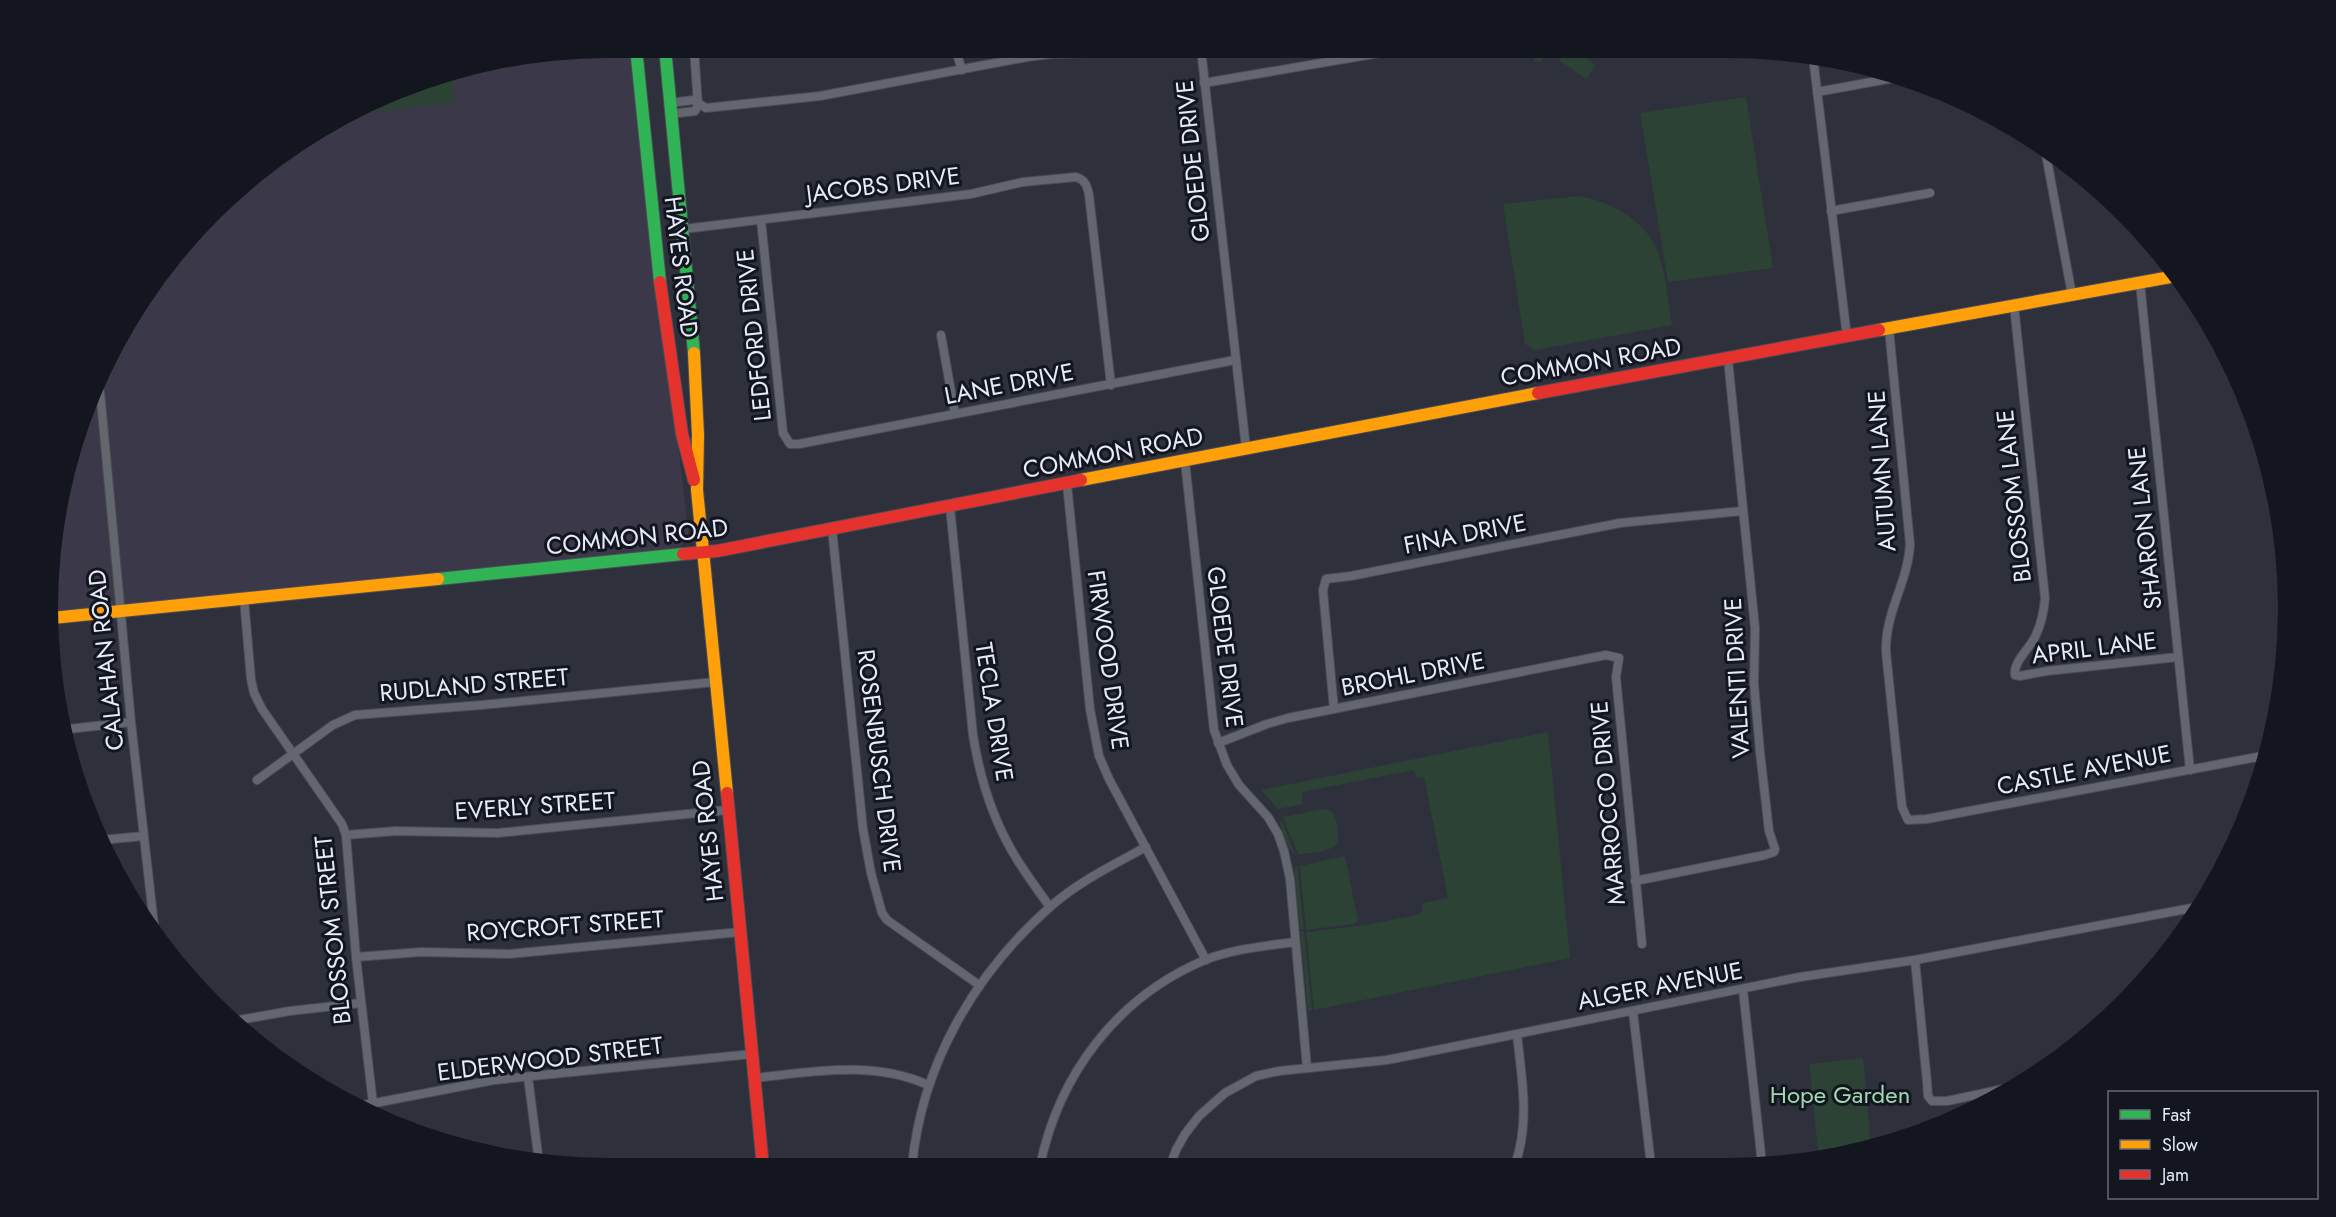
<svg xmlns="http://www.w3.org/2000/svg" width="2336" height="1217" font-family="Jost,sans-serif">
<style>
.industrial{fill:#3b3949}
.green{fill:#2b4234}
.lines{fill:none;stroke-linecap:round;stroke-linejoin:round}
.street-casing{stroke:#494c56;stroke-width:10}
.fast-casing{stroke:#494c56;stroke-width:14}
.slow-casing{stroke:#494c56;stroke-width:14}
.jam-casing{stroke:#494c56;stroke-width:14}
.street{stroke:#64666f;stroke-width:8}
.fast{stroke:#30b455;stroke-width:12}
.slow{stroke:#ff9f0a;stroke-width:12}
.jam{stroke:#e5322d;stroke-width:12}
.labels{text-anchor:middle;stroke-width:6;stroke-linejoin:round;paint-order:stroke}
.street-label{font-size:24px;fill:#e6eaf9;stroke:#13151f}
.park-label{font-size:24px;fill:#a0d9b1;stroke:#13151f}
</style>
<rect width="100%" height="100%" fill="#2e303c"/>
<polygon class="industrial" points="608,48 631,48 688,528 688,536 682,545 671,550 53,611 67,464 142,297 267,164 428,78"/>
<g class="green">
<polygon points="1530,49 1551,49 1540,62 1535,61"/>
<polygon points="1567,49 1573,49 1596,65 1586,79 1559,60"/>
<polygon points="452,74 455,103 363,113 428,78"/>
<polygon points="1746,97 1773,268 1668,282 1640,113"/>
<path d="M1579,196c33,6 69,25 80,59 7,22 9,47 13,70l-137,25 -10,-6 -22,-140z"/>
<polygon points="1548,732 1570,958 1314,1010 1306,932 1366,925 1417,915 1422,911 1423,903 1448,898 1424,777 1417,778 1414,770 1302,792 1303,804 1278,809 1261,790"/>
<path d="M1324,809c4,1 6,0 9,4 4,5 7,27 3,32 -7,7 -29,9 -38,9l-15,-37z"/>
<path d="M1281,819l14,35c-8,-5 -16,-26 -14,-35z"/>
<polygon points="1345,856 1358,921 1353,924 1306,930 1300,866"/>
<polygon points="1297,864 1304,929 1300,929 1294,871"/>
<polygon points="1300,931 1304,932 1312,1011 1308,1011"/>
<polygon points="1863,1058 1871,1145 1819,1159 1809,1064"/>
</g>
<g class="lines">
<defs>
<g id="street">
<polyline points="694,48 698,105"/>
<polyline points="955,48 962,70"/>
<polyline points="1201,49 1246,448"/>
<polyline points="1813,57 1847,337"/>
<polyline points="1204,83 1403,49"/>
<polyline points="1817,92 1899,77"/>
<polyline points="670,103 693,100 706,108 820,96 1027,57 1051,54 1125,52 1138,49"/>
<polyline points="671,114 695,111 698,105"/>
<polyline points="2045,149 2072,295"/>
<polyline points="1831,211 1930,193"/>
<polyline points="761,220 783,433 790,444 799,444 1235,360"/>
<path d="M684,229l287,-35 52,-12 53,-5c9,3 11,8 13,18l22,190"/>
<polyline points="2140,283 2190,770"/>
<path d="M2014,305l31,293c-1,13 -4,27 -10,39 -5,11 -22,25 -20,38l5,1 27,-5 131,-14"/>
<path d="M1889,329l21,215c-2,39 -25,67 -24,108l16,155 6,13 19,-1 341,-64"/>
<polyline points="941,335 955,414"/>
<polyline points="100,391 131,722 154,925"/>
<polyline points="1185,461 1214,730 1227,765 1239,785 1268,817 1278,834 1284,851 1290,879 1307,1068"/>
<polyline points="1067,484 1090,709 1099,756 1109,779 1206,960"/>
<path d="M950,507l23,228c7,45 21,88 45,126 10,16 21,31 32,46"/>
<polyline points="832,529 863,829 871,873 882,913 887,920 979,985"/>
<polyline points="244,599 251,679 254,693 262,709 342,824 346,835 356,957 373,1104"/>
<polyline points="1334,709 1324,602 1323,590 1326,579 1351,576 1620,523 1742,511"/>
<polyline points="69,729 131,722"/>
<polyline points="1218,743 1267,724 1288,718 1606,655 1619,658 1616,677 1642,944"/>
<polyline points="257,780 333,725 355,715 482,705 715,682"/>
<polyline points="346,835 396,831 498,833 727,810"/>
<polyline points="101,840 144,836"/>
<polyline points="1635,881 1765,855 1774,852 1775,849 1769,831 1760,752 1754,684 1755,628 1728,359"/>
<polyline points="356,957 421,952 509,954 740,932"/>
<polyline points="1915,960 1927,1082 1928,1096 1932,1101 1947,1101 2008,1088"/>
<polyline points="1743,990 1762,1164"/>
<polyline points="1633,1012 1651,1165"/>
<polyline points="233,1021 290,1011 361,1003"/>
<polyline points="528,1077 539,1162"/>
<path d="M754,1078c59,-6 118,-18 174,7"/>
<polyline points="354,1107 494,1080 752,1054"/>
<path d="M1515,1165c15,-43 7,-86 2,-130"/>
<path d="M1040,1166c19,-92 77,-169 165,-206 28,-11 60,-14 90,-18"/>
<polyline points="1170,1166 1176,1150 1185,1134 1199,1116 1225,1093 1256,1076 1279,1071 1387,1060 1800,977 1915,960 2197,907"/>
<path d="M912,1167c9,-101 62,-193 138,-260 28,-25 63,-42 96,-60"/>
</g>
<g id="fast">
<polyline points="636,48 660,282"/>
<polyline points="665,48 694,353"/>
<polyline points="438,579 683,554"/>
</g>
<g id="slow">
<polyline points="1879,330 2176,276"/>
<polyline points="694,353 698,435 697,490 727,793"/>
<polyline points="1081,480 1538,393"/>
<polyline points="52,618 438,579"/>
</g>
<g id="jam">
<polyline points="660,282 682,434 694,480"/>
<polyline points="1538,393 1879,330"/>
<polyline points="683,554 717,551 1081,480"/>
<polyline points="727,793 763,1167"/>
</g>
</defs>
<use href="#street" class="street-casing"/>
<use href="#fast" class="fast-casing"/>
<use href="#slow" class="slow-casing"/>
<use href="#jam" class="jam-casing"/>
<use href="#street" class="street"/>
<use href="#fast" class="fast"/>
<use href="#slow" class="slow"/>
<use href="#jam" class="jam"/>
</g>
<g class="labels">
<g class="street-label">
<text transform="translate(1193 161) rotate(-96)" y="8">GLOEDE DRIVE</text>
<text transform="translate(883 185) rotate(-7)" y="8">JACOBS DRIVE</text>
<text transform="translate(681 267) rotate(83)" y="8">HAYES ROAD</text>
<text transform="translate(754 335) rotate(-96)" y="8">LEDFORD DRIVE</text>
<text transform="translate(1591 362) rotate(-10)" y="8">COMMON ROAD</text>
<text transform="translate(1009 384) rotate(-11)" y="8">LANE DRIVE</text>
<text transform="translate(1113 453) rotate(-11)" y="8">COMMON ROAD</text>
<text transform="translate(1882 471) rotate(-94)" y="8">AUTUMN LANE</text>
<text transform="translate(2014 496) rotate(-96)" y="8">BLOSSOM LANE</text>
<text transform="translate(2145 528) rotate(-96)" y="8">SHARON LANE</text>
<text transform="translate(1465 534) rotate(-11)" y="8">FINA DRIVE</text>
<text transform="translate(637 537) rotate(-6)" y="8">COMMON ROAD</text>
<text transform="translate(1225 647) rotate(83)" y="8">GLOEDE DRIVE</text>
<text transform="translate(2094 648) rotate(-7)" y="8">APRIL LANE</text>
<text transform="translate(106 660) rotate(-96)" y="8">CALAHAN ROAD</text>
<text transform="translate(1108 660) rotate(82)" y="8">FIRWOOD DRIVE</text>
<text transform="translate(1413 674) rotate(-11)" y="8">BROHL DRIVE</text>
<text transform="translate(1737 678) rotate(-93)" y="8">VALENTI DRIVE</text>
<text transform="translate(474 685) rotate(-5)" y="8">RUDLAND STREET</text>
<text transform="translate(994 712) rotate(81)" y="8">TECLA DRIVE</text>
<text transform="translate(879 761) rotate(83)" y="8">ROSENBUSCH DRIVE</text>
<text transform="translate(2084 770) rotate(-11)" y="8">CASTLE AVENUE</text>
<text transform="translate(1608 803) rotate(-95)" y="8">MARROCCO DRIVE</text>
<text transform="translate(535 806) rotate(-4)" y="8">EVERLY STREET</text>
<text transform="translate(708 831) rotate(-96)" y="8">HAYES ROAD</text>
<text transform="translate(565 926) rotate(-4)" y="8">ROYCROFT STREET</text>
<text transform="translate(333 930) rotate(-96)" y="8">BLOSSOM STREET</text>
<text transform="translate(1660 986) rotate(-11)" y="8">ALGER AVENUE</text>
<text transform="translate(550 1059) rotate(-7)" y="8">ELDERWOOD STREET</text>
</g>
<g class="park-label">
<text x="1840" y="1103">Hope Garden</text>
</g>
</g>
<path d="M0 0H2336V1217H0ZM608 58H1728A550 550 0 0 1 2278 608V608A550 550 0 0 1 1728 1158H608A550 550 0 0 1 58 608V608A550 550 0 0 1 608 58Z" fill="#13151f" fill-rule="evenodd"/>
<rect x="2108" y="1091" width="210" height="108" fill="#13151f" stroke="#676a76" stroke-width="1.5"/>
<rect x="2120" y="1110" width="30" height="9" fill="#30b455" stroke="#676a76" stroke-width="1.5"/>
<text x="2162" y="1121" font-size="18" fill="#e6eaf9">Fast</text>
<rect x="2120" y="1140" width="30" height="9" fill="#ff9f0a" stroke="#676a76" stroke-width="1.5"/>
<text x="2162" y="1151" font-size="18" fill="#e6eaf9">Slow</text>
<rect x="2120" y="1170" width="30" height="9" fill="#e5322d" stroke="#676a76" stroke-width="1.5"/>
<text x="2162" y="1181" font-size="18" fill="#e6eaf9">Jam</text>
</svg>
